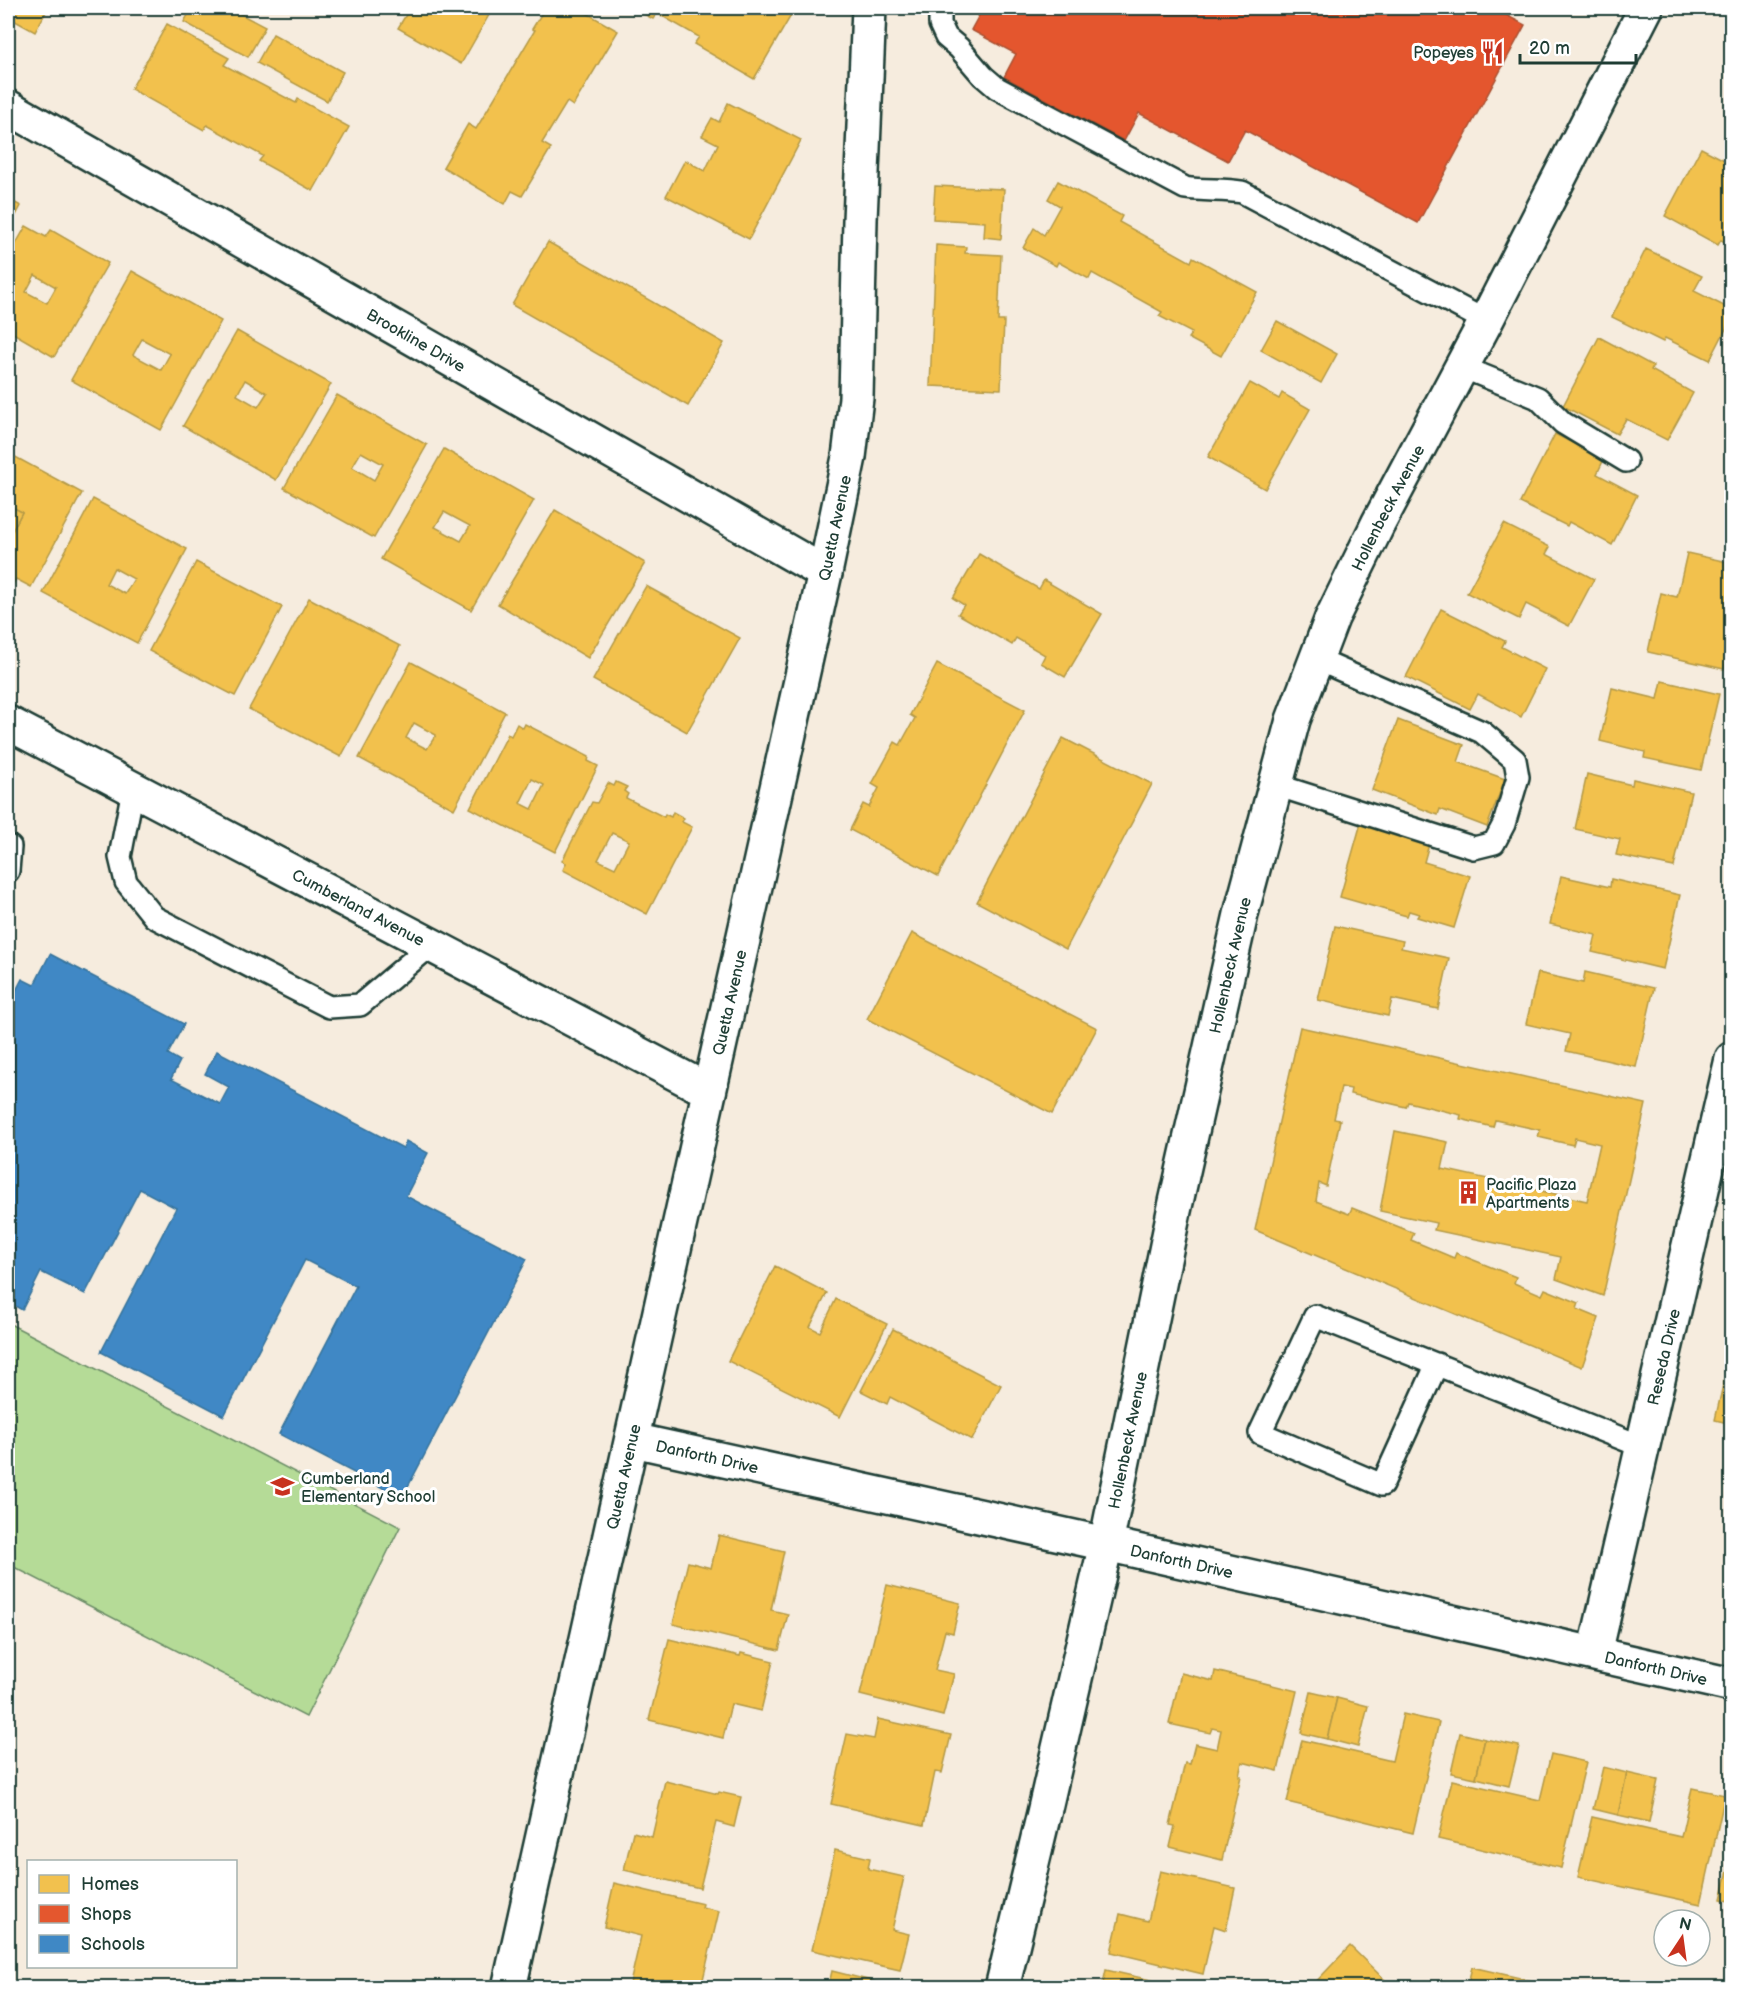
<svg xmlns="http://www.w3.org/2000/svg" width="1739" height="1995" font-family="'Balsamiq Sans',sans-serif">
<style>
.green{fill:#b5db97;stroke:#6a8c66;stroke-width:1.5}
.homes{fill:#f2c14e;stroke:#b39946;stroke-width:1.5;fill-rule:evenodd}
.shops{fill:#e4572e;stroke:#a94f30;stroke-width:1.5}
.schools{fill:#3f88c5;stroke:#35729a;stroke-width:1.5}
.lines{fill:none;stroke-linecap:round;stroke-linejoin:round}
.service-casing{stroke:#1f3d34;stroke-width:26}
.minor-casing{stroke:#1f3d34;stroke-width:38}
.tertiary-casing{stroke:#1f3d34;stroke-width:38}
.service{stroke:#fff;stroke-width:21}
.minor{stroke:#fff;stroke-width:33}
.tertiary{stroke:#fff;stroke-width:33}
.labels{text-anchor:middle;stroke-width:6;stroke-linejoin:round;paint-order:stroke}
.poi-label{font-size:16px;fill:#1f3d34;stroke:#fff;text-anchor:start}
.street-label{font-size:16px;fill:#1f3d34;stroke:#fff}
</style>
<rect width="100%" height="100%" fill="#f6ecde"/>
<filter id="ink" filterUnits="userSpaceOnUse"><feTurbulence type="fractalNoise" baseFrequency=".0167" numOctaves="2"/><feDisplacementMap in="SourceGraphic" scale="12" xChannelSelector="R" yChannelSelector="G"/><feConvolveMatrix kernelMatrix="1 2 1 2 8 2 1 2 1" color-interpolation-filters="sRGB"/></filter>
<g filter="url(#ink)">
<polygon class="green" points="8,1323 400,1527 306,1717 8,1564"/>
<g class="homes">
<polygon points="8,8 48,8 35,32 8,17"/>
<polygon points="192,8 229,8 265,27 248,57 184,22"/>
<polygon points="410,8 493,8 461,64 398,28"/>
<polygon points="545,8 578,8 618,31 573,106 567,102 542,143 551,148 522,196 512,191 505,204 443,167 468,124 476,129 535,30 532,29"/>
<polygon points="633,8 785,8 793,12 754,79 694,44 699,37 657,13 653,19"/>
<polygon points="167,24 229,58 224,65 296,103 298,99 349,127 313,191 259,161 263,156 207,125 204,130 131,89"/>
<polygon points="273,34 343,72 327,101 257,63"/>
<polygon points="728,103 801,140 749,239 666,196 685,160 705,171 718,144 702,136 712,118 719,122"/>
<polygon points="1701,148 1732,164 1732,245 1721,240 1718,245 1665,216"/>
<polygon points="1058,181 1122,216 1119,222 1191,262 1193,257 1257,292 1221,356 1188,338 1192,333 1159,316 1162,312 1092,273 1089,279 1058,262 1056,266 1023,248 1034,228 1044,235 1060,206 1048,199"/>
<polygon points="935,186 1004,189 1001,239 984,237 985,222 933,219"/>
<polygon points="8,199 21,206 8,230"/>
<path d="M26,226l20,11 5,-7 57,33 -54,94 -46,-27v-72zM35,275l21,12 -9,16 -21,-11z"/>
<polygon points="548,242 724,343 688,406 512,305"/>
<polygon points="936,245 966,247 965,253 1001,255 998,321 1004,321 1001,389 930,386"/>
<polygon points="1646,249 1702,276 1694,291 1732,310 1732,317 1710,360 1665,338 1663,342 1612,317"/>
<path d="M132,271l89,50 -60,109 -90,-50zM142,339l28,15 -9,16 -28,-15z"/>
<polygon points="1277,321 1337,354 1321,383 1261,350"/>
<path d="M237,331l94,53 -55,96 -93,-54zM245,380l22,13 -9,14 -21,-12z"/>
<polygon points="1599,337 1653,366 1651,370 1693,393 1667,440 1626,419 1617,434 1563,406"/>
<polygon points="1250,383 1279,399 1282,393 1310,409 1265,489 1208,457"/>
<path d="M337,395l90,50 -53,93 -90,-50zM361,452l22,12 -9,16 -22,-13z"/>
<polygon points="1555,434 1604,459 1597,474 1637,495 1612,545 1569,522 1567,526 1520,503"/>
<path d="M444,449l90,51 -63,110 -90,-51zM444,512l26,14 -9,15 -26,-14z"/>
<polygon points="8,453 82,493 31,587 16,579 12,586 8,583 8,533 10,535 22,512 12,507 8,515"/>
<path d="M93,499l94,50 -50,94 -94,-50zM114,568l20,11 -9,15 -19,-10z"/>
<polygon points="12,507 22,512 10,535 8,533 8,515"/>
<polygon points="555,510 645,563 588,658 498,604"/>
<polygon points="1504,524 1550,547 1546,554 1594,579 1569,626 1526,604 1519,619 1467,593"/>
<polygon points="1687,553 1732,563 1730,609 1732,609 1732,637 1724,669 1648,652 1661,593 1677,597"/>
<polygon points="979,554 1039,589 1044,580 1102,614 1065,677 1041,663 1045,655 1016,638 1012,645 958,614 964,605 953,598"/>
<polygon points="196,562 282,607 235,696 149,651"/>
<polygon points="646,586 740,638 687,732 593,680"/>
<polygon points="309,598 400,646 341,757 249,709"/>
<polygon points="1441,609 1505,641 1502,647 1545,669 1521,717 1478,694 1470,709 1406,677"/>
<path d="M411,662l94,50 -51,97 -95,-51zM414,723l22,12 -9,14 -21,-11z"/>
<polygon points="937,664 1025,710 938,876 850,830 863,804 869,807 879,788 872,784 895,742 900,745 915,718 910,715"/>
<polygon points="1662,681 1719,694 1701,770 1644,758 1645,752 1600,741 1612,688 1658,699"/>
<polygon points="1398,720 1464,745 1458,762 1505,779 1487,827 1440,809 1438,815 1372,790"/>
<path d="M517,724l6,4 2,-4 64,33 -1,4 10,5 -43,86 -85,-44 38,-74 3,2zM532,779l12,6 -12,24 -12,-6z"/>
<polygon points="1063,738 1152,784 1066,949 977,902"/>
<polygon points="1587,774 1632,785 1633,779 1691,792 1674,867 1616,855 1620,839 1575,829"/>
<path d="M616,782l11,5 -3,4 4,3 -2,4 38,19 1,-3 6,3 2,-5 11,6 -2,4 10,5 -45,87 -84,-44 3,-7 -4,-2 30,-59 5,1 11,-20 6,3zM612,833l17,8 -14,27 -17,-8z"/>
<polygon points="1361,823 1429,844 1424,862 1470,876 1454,928 1417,917 1419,914 1409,911 1407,916 1340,897"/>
<polygon points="1561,876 1610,887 1611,879 1680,895 1663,969 1592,952 1596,935 1550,924"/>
<polygon points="1335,926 1403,941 1401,948 1449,958 1438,1009 1392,999 1388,1016 1318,1000"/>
<polygon points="912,933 1097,1028 1052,1114 867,1019"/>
<polygon points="1585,972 1654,988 1636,1067 1566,1051 1570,1034 1526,1024 1538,973 1583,983"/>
<polygon points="1300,1027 1646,1104 1603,1296 1556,1279 1561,1257 1434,1230 1436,1223 1380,1211 1395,1131 1448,1142 1442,1169 1587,1201 1600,1144 1575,1138 1573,1145 1538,1137 1540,1130 1495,1120 1493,1127 1460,1119 1461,1115 1408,1102 1406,1107 1350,1094 1351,1089 1341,1087 1334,1119 1340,1120 1326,1186 1319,1183 1316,1201 1349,1214 1352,1208 1414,1233 1411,1240 1454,1258 1456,1253 1516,1277 1514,1283 1542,1295 1545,1289 1579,1303 1577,1309 1599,1318 1582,1367 1255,1230"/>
<polygon points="775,1266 827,1293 810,1327 820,1332 836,1299 887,1324 840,1417 728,1361"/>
<polygon points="893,1329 1001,1385 972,1440 890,1397 887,1404 861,1391"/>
<polygon points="1732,1346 1732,1424 1715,1420"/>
<polygon points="719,1535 784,1551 771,1610 788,1614 779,1650 673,1624 688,1562 711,1568"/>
<polygon points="887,1585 960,1603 953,1633 945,1631 935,1670 954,1674 943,1716 860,1695"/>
<polygon points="669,1639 740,1656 741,1653 773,1661 761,1711 731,1704 723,1738 649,1720"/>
<polygon points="1215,1671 1297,1691 1278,1771 1242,1762 1239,1776 1241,1776 1222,1860 1170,1847 1175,1826 1170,1825 1185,1763 1190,1764 1195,1744 1217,1749 1221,1730 1212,1728 1210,1733 1169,1724 1181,1673 1213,1681"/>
<polygon points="1311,1692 1337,1698 1327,1739 1301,1733"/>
<polygon points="1337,1698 1368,1706 1358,1747 1327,1739"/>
<polygon points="1403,1714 1439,1722 1413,1833 1287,1802 1302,1740 1392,1761"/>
<polygon points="878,1719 951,1735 942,1773 935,1772 924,1825 831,1804 847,1734 874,1739"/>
<polygon points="1460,1733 1485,1739 1476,1778 1451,1773"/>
<polygon points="1485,1739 1519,1746 1509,1786 1476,1778"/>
<polygon points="1551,1754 1586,1762 1561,1868 1438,1839 1452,1780 1540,1800"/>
<polygon points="1603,1767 1627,1773 1618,1815 1593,1809"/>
<polygon points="1627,1773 1658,1780 1649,1822 1618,1815"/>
<polygon points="665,1781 718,1794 719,1792 741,1797 734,1827 716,1822 700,1888 624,1870 633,1832 652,1837"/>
<polygon points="1692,1788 1725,1795 1701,1904 1578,1877 1592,1817 1681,1837"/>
<polygon points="835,1850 870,1858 868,1869 904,1877 892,1930 909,1934 900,1970 812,1950"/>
<polygon points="1732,1854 1732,1902 1721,1899"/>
<polygon points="1160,1871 1235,1888 1226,1930 1214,1926 1203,1974 1111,1952 1120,1914 1148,1921"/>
<polygon points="614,1883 703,1904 702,1907 719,1911 701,1988 629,1988 641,1936 604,1927"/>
<polygon points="1350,1946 1393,1988 1310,1988"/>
<polygon points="1472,1967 1550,1985 1550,1988 1467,1988"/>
<polygon points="1106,1970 1160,1982 1159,1988 1102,1988"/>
<polygon points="832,1971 884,1984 884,1988 828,1988"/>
</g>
<polygon class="shops" points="983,8 1493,8 1525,25 1418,223 1245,130 1228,161 1139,113 1124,141 1004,77 1016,54 971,30"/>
<polygon class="schools" points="50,954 184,1024 168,1054 180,1061 171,1079 220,1104 229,1087 205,1074 217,1051 403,1148 406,1141 428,1153 406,1196 527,1259 402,1498 279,1434 356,1286 305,1260 224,1416 101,1352 176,1208 140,1189 85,1294 41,1272 22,1310 8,1302 8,1006 22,979 34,985"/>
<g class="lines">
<defs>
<g id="service">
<path d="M940,8v16l6,13 13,11 24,28 14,12 188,100c19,3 38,1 57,4l244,129"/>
<polyline points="1462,367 1538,398 1563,423 1626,461"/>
<polyline points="1276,785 1474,848 1494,843 1504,824 1518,777 1515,760 1482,732 1316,659"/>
<polyline points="133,789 120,857 126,882 154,917 329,1007 360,1005 431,945"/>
<polyline points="8,846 10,847 8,871"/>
<polyline points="1437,1364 1382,1485 1260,1433 1315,1316 1643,1447"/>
</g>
<g id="minor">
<path id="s1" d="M8,107l817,466"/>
<path id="s2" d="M8,723l701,368"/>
<path id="s3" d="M633,1440l473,104 626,141"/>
<path id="s4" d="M1595,1653l137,-594"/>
<path id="s5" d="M509,1988l316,-1415 24,-116 7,-59 4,-178 9,-212"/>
</g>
<g id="tertiary">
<path id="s6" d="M1002,1988l42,-175 62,-269 68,-333 68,-301 51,-190 39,-102 46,-94 108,-203 160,-313"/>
</g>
</defs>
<use href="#service" class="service-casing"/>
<use href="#minor" class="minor-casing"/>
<use href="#tertiary" class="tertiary-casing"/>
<use href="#service" class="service"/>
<use href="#minor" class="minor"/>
<use href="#tertiary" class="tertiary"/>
</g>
</g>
<defs>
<symbol id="restaurant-bare" viewBox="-9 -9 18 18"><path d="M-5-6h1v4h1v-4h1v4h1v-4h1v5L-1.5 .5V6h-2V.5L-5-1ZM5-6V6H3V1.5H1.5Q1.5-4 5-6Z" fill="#c8321e" stroke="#fff" stroke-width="2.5" paint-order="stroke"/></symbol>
<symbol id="building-bare" viewBox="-9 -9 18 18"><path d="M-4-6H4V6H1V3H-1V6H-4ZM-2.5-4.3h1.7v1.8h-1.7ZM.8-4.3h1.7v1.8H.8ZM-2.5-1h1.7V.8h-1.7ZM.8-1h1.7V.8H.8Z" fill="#c8321e" stroke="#fff" stroke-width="2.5" paint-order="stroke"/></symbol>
<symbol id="school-bare" viewBox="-9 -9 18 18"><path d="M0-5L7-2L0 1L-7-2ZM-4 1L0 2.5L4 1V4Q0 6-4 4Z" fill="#c8321e" stroke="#fff" stroke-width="2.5" paint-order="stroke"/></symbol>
</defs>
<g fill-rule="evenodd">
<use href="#restaurant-bare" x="1476" y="36" width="33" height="33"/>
<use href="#building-bare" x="1452" y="1176" width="33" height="33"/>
<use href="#school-bare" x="266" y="1470" width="33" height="33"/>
</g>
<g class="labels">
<g class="poi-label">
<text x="1474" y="58" text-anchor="end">Popeyes</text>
<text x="1486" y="1190">Pacific Plaza<tspan x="1486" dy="18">Apartments</tspan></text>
<text x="301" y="1484">Cumberland<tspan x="301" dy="18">Elementary School</tspan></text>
</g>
<g class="street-label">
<text dy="6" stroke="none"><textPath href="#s1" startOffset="470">Brookline Drive</textPath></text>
<text dy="6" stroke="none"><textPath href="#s6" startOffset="1534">Hollenbeck Avenue</textPath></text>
<text dy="6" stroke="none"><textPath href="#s5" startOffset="1496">Quetta Avenue</textPath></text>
<text dy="6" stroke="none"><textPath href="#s2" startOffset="396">Cumberland Avenue</textPath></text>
<text dy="6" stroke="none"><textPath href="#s6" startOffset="1048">Hollenbeck Avenue</textPath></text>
<text dy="6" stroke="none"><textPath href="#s5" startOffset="1010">Quetta Avenue</textPath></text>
<text dy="6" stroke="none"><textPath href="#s4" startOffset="304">Reseda Drive</textPath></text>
<text dy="6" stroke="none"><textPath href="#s6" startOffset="562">Hollenbeck Avenue</textPath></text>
<text dy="6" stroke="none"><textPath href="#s3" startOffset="76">Danforth Drive</textPath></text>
<text dy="6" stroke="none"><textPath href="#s5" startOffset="524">Quetta Avenue</textPath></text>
<text dy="6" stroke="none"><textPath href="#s3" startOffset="562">Danforth Drive</textPath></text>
<text dy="6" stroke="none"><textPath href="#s3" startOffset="1048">Danforth Drive</textPath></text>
</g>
</g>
<rect width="1739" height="1995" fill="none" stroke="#fff" stroke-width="30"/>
<rect x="15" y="15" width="1709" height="1965" fill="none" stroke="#1f3d34" stroke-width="2" filter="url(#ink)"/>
<rect x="27" y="1860" width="210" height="108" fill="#ffffff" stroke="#a5b1ae" stroke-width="1.5"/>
<rect x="39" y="1875" width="30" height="18" fill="#f2c14e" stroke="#a5b1ae" stroke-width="1.5"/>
<text x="81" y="1890" font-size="18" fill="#1f3d34">Homes</text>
<rect x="39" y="1905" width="30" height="18" fill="#e4572e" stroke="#a5b1ae" stroke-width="1.5"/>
<text x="81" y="1920" font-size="18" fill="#1f3d34">Shops</text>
<rect x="39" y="1935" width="30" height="18" fill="#3f88c5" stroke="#a5b1ae" stroke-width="1.5"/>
<text x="81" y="1950" font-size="18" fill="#1f3d34">Schools</text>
<g transform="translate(1682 1938) rotate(13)"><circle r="28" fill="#ffffff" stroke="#a5b1ae" stroke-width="1.5"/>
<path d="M0-4.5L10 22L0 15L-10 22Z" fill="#c8321e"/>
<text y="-9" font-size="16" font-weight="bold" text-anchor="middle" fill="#1f3d34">N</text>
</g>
<path d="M1520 54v9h116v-9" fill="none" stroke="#1f3d34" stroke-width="3"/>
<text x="1529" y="54" font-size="18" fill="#1f3d34" stroke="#ffffff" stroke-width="4.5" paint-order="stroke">20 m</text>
</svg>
